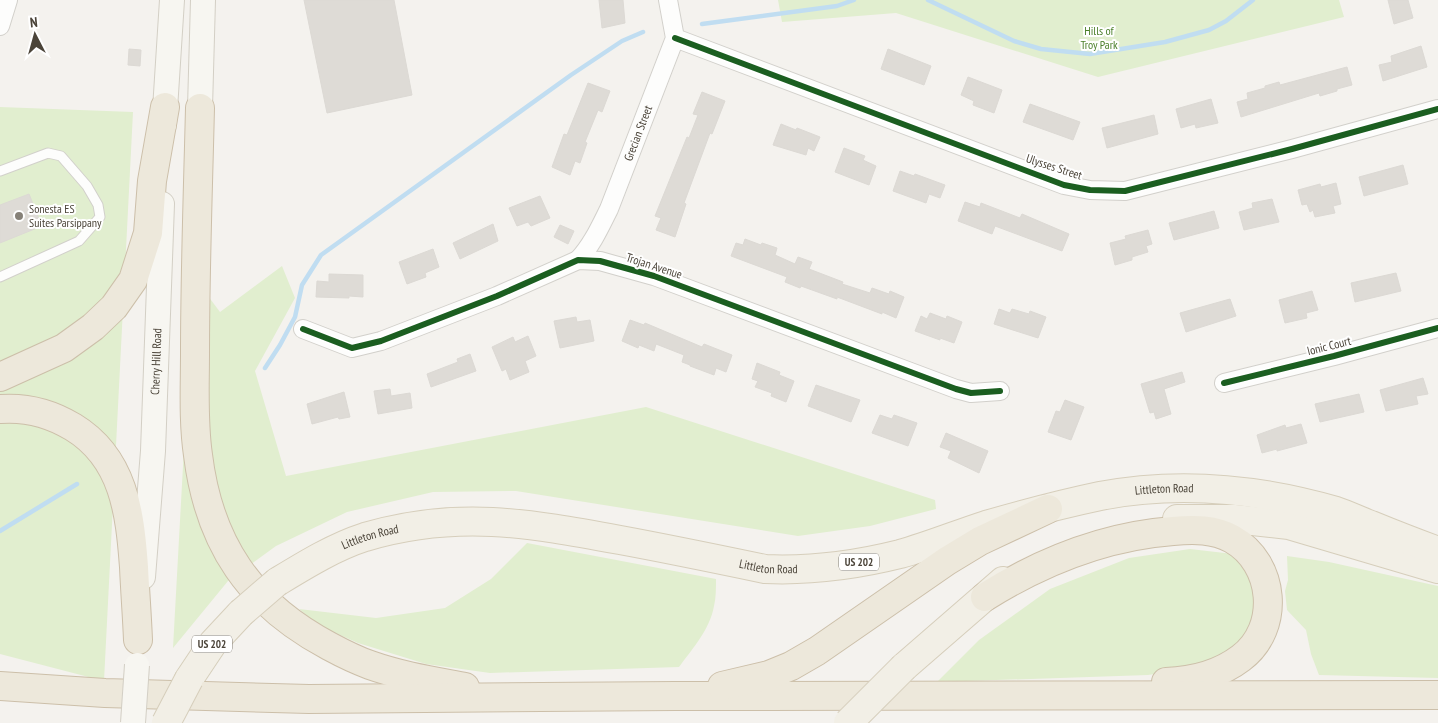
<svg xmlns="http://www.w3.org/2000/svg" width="1438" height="723" font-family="'PT Sans Narrow',sans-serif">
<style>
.green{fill:#e1eecf}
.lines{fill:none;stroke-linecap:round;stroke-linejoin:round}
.stream{stroke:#c0ddf1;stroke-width:4.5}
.building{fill:#dedbd6;stroke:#dcd9d4}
.lane-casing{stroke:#d2d0cb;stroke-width:11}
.street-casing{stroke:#d2d0cb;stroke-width:20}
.secondary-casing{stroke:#d3cfc5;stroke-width:26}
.primary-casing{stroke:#d6cebb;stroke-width:30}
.highway-casing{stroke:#ccbfa9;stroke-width:30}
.lane{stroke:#fdfdfc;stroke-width:9}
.street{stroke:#fdfdfc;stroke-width:18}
.secondary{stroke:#f7f6f1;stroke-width:24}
.primary{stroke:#f2efe6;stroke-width:28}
.highway{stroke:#ede8db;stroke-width:28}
.secondary-bridge-casing{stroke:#d3cfc5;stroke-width:26;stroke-linecap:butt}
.primary-bridge-casing{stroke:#d6cebb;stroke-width:30;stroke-linecap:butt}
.secondary-bridge{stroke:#f7f6f1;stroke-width:24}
.primary-bridge{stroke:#f2efe6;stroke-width:28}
.cycleway-casing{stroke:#fff;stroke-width:9}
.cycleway{stroke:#1b5e20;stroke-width:6}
.poi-dot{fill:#868178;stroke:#fff;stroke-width:2}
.labels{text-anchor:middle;stroke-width:4;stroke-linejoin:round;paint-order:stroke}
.shield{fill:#fff;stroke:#817c74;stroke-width:1}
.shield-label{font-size:11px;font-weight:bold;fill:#4b4439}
.park-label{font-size:12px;fill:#4a7f2a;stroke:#fff}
.street-label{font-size:12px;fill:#4b4439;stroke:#fff}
.poi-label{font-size:12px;fill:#4b4439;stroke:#fff;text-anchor:start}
</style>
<rect width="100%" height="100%" fill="#f4f2ee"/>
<g class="green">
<polygon points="778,0 1339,0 1344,17 1098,77 896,13 782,22"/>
<polygon points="0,107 133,112 104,681 0,654"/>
<polygon points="282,266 295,298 255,371 286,476 646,407 935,500 936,509 870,526 798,536 516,491 433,492 347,512 276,546 228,581 173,648 193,284 208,296 220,312"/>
<path d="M527,543l189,36c0,9 0,19 -2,27 -4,23 -21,42 -35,61l-189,6 -64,-9 -68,-21 -38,-17 -21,-17 77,9 69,-10 46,-29z"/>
<polygon points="1190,549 1242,555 1260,610 1251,637 1229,657 1200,667 1148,675 937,682 979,640 1050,589 1129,558"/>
<polygon points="1287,556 1329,562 1438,586 1438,678 1319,675 1311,654 1306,630 1287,610 1285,591 1288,580"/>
</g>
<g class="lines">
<g class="stream">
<polyline points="928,0 1014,41 1041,49 1090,54 1165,42 1209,30 1226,21 1253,0"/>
<polyline points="702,24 837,6 854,0"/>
<polyline points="265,368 280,345 295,317 302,285 321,255 571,75 622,41 643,32"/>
<polyline points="0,531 77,484"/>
</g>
</g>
<g class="building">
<polygon points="304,0 394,0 412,95 327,113"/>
<polygon points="599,0 623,0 625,23 602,28"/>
<polygon points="1388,0 1408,0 1413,18 1394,24"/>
<polygon points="1421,46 1427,67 1383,81 1379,65 1392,62 1391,56"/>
<polygon points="129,49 141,50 140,66 128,65"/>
<polygon points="888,49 931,66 924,85 881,69"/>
<polygon points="1347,67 1352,85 1337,89 1337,91 1320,96 1319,93 1241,117 1237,102 1248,99 1247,93 1265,88 1265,86 1279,82 1280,85"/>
<polygon points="968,77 1002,90 994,113 973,105 974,101 961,95"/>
<polygon points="588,83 610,91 602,112 598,110 585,142 587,143 580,163 575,161 570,175 552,167 564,134 567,135"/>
<polygon points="702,92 725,101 712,134 710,133 684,203 686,204 675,237 656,230 661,218 655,216 687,137 689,138 698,115 693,114"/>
<polygon points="1211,99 1218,123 1196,128 1195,124 1181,128 1176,109"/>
<polygon points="1030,104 1080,122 1073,140 1023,122"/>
<polygon points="1154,115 1158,134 1107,148 1102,128"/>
<polygon points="781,124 796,130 797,128 820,137 814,151 808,148 806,155 773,145"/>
<polygon points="844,148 865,156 863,160 876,166 869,185 835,172"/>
<polygon points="1403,165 1408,184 1364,196 1359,177"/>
<polygon points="900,171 914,176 915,174 945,185 940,198 929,194 926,203 893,191"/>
<polygon points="1336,183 1341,204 1333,206 1335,213 1315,217 1313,210 1310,212 1307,204 1302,205 1298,190 1320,184 1321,187"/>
<polygon points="29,194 42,226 0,243 0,205"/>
<polygon points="540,196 550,218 531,226 528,222 517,226 509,208"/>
<polygon points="1272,199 1279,222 1244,230 1239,212 1253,208 1252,203"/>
<polygon points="965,202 980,207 981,203 1020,218 1022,214 1069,234 1062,251 995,226 992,234 958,221"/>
<polygon points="1214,211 1219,228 1174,240 1169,223"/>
<polygon points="493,224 498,241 460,259 453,243"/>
<polygon points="560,225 574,231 568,244 554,237"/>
<polygon points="1148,230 1152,244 1146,246 1148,252 1132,257 1132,260 1115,265 1110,243 1126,239 1125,236"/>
<polygon points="745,239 761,245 762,243 777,248 775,255 795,264 798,257 812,262 809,269 843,282 842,284 870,293 872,288 889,294 890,291 904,297 896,318 882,312 882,314 837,297 837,299 801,286 800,288 785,282 787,277 731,256 736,243 743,245"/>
<polygon points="433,249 439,267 425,273 426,277 407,284 399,262"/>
<polygon points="1396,273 1401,291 1355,302 1351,283"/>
<polygon points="329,274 363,275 363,297 349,296 349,298 316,297 317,281 329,282"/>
<polygon points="1312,291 1318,310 1306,313 1307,318 1285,323 1279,300"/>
<polygon points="1230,299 1236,316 1186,332 1180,313"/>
<polygon points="999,309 1010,313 1012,309 1029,314 1030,311 1046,317 1038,338 994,324"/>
<polygon points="930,313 946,319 947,316 962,322 954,343 940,338 940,340 915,331 921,316 927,319"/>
<polygon points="576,317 577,322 590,320 594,341 560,348 554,321"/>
<polygon points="630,320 644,325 645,323 702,347 704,344 732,355 726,372 716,368 714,375 690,366 690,365 682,362 684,355 656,344 654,351 639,345 638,348 622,341"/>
<polygon points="528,336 536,356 525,361 529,372 510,380 506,369 502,371 492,347 513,337 515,342"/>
<polygon points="470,354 476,371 431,387 427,374 458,362 457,359"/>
<polygon points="757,363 780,372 779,375 794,381 786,402 771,396 772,393 755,387 758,381 752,379"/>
<polygon points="1182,372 1185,382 1164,389 1171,414 1156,419 1154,412 1150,413 1141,384"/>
<polygon points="1423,378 1428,394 1416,396 1418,404 1386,411 1380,390"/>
<polygon points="816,385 860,400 851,422 808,406"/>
<polygon points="390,389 391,396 410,393 412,408 378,414 374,391"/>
<polygon points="344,392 350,417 339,419 338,417 312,424 307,404"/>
<polygon points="1359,394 1364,412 1320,422 1315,404"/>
<polygon points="1065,400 1084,407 1071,440 1048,432 1056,411 1060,412"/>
<polygon points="880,415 892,419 894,415 917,423 908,446 872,433"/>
<polygon points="1301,424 1307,443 1277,451 1277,449 1262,453 1257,435 1285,425 1286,428"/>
<polygon points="946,433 988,451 979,473 948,458 951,451 940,447"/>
</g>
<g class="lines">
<defs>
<polyline id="lane" points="0,171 48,153 61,156 87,186 98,205 100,217 79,241 0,277"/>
<g id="street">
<polyline points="0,26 8,0"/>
<polyline points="675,38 1064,185 1090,190 1125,191 1292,149 1438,109"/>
<path id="s1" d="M578,260c14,-15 22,-33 31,-51l66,-171 -7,-38"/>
<polyline points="303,329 352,348 381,341 497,296 578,260 600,261 654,276 956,389 971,393 1000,391"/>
<polyline points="1224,383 1334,356 1438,328"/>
</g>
<g id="secondary">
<polyline points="200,108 203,0"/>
<polyline points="164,125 172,0"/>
<path id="s2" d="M143,577l10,-126 9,-247"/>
</g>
<g id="primary">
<polyline points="1177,519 1234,519 1289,525 1438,569"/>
<path id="s3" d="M277,582c28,-17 57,-35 88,-45 91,-27 164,-14 255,3 49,9 97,19 145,29 46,2 91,-4 135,-15 29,-8 58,-20 86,-29 38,-11 76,-21 114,-29 78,-15 160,-7 236,15 12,4 24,10 35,14 22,9 45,18 67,26"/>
<polyline points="904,667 1003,581"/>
<polyline points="189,679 213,643 241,613"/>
</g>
<g id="highway">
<path d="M200,108c-2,82 -5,163 -5,245 0,34 -2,68 3,102 11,89 52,149 131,191 13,7 27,14 41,19 31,11 63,16 95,22"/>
<polyline points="0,377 64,348 93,327 114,307 133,280 148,233 152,181 165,107"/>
<path d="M0,409c26,-2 50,4 73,18 51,31 57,86 61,140 1,24 3,48 4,73"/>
<path d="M985,597c56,-35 121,-61 188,-66 21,-2 41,-2 59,8 43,24 49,89 9,119 -21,16 -49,23 -75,24"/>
<polyline points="0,686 105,693 309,699 675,696 1438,695"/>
<polyline points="722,686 769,675 791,666 817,651 947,561 980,541 1048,509"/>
</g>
</defs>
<use href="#lane" class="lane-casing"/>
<use href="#street" class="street-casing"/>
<use href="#secondary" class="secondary-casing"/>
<use href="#primary" class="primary-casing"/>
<use href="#highway" class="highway-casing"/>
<use href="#lane" class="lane"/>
<use href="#street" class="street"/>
<use href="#secondary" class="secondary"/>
<use href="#primary" class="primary"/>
<use href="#highway" class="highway"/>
<defs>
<polyline id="secondary-bridge" points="133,723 137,665"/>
<g id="primary-bridge">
<polyline points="241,613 277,582"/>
<polyline points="166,723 189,679"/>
<polyline points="848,723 904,667"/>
</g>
</defs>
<use href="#secondary-bridge" class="secondary-bridge-casing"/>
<use href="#primary-bridge" class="primary-bridge-casing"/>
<use href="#secondary-bridge" class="secondary-bridge"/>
<use href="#primary-bridge" class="primary-bridge"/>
<defs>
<g id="cycleway">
<polyline points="675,38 1064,185 1090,190 1125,191 1292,149 1438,109"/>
<polyline points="303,329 352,348 381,341 497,296 578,260 600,261 654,276 956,389 971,393 1000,391"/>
<polyline points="1224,383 1334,356 1438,328"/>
</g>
</defs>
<use href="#cycleway" class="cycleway-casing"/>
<use href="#cycleway" class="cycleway"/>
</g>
<circle class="poi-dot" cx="19" cy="216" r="5"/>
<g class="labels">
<g class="shield">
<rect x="839" y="553.5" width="40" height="17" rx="4"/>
<rect x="192" y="635.5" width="40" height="17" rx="4"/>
</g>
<g class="shield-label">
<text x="859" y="566">US 202</text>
<text x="212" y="648">US 202</text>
</g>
<g class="park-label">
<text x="1099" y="35">Hills of<tspan x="1099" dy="14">Troy Park</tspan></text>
</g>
<g class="street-label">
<text dy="4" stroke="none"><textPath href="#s1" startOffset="141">Grecian Street</textPath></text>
<text transform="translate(1054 167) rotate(18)" y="4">Ulysses Street</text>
<text transform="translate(654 266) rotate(18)" y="4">Trojan Avenue</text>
<text transform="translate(1329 346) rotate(-14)" y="4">Ionic Court</text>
<text dy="4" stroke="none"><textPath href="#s2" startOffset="216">Cherry Hill Road</textPath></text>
<text dy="4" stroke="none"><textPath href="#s3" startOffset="914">Littleton Road</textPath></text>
<text dy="4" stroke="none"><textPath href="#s3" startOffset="104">Littleton Road</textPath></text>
<text dy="4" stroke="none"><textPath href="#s3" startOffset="508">Littleton Road</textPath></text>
</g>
<g class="poi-label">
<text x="29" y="213">Sonesta ES<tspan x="29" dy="14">Suites Parsippany</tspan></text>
</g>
</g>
<g transform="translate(35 35) rotate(354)" stroke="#ffffff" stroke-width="4" paint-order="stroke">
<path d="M0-4L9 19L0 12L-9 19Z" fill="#4b4439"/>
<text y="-8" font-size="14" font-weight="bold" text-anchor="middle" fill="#4b4439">N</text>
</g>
</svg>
